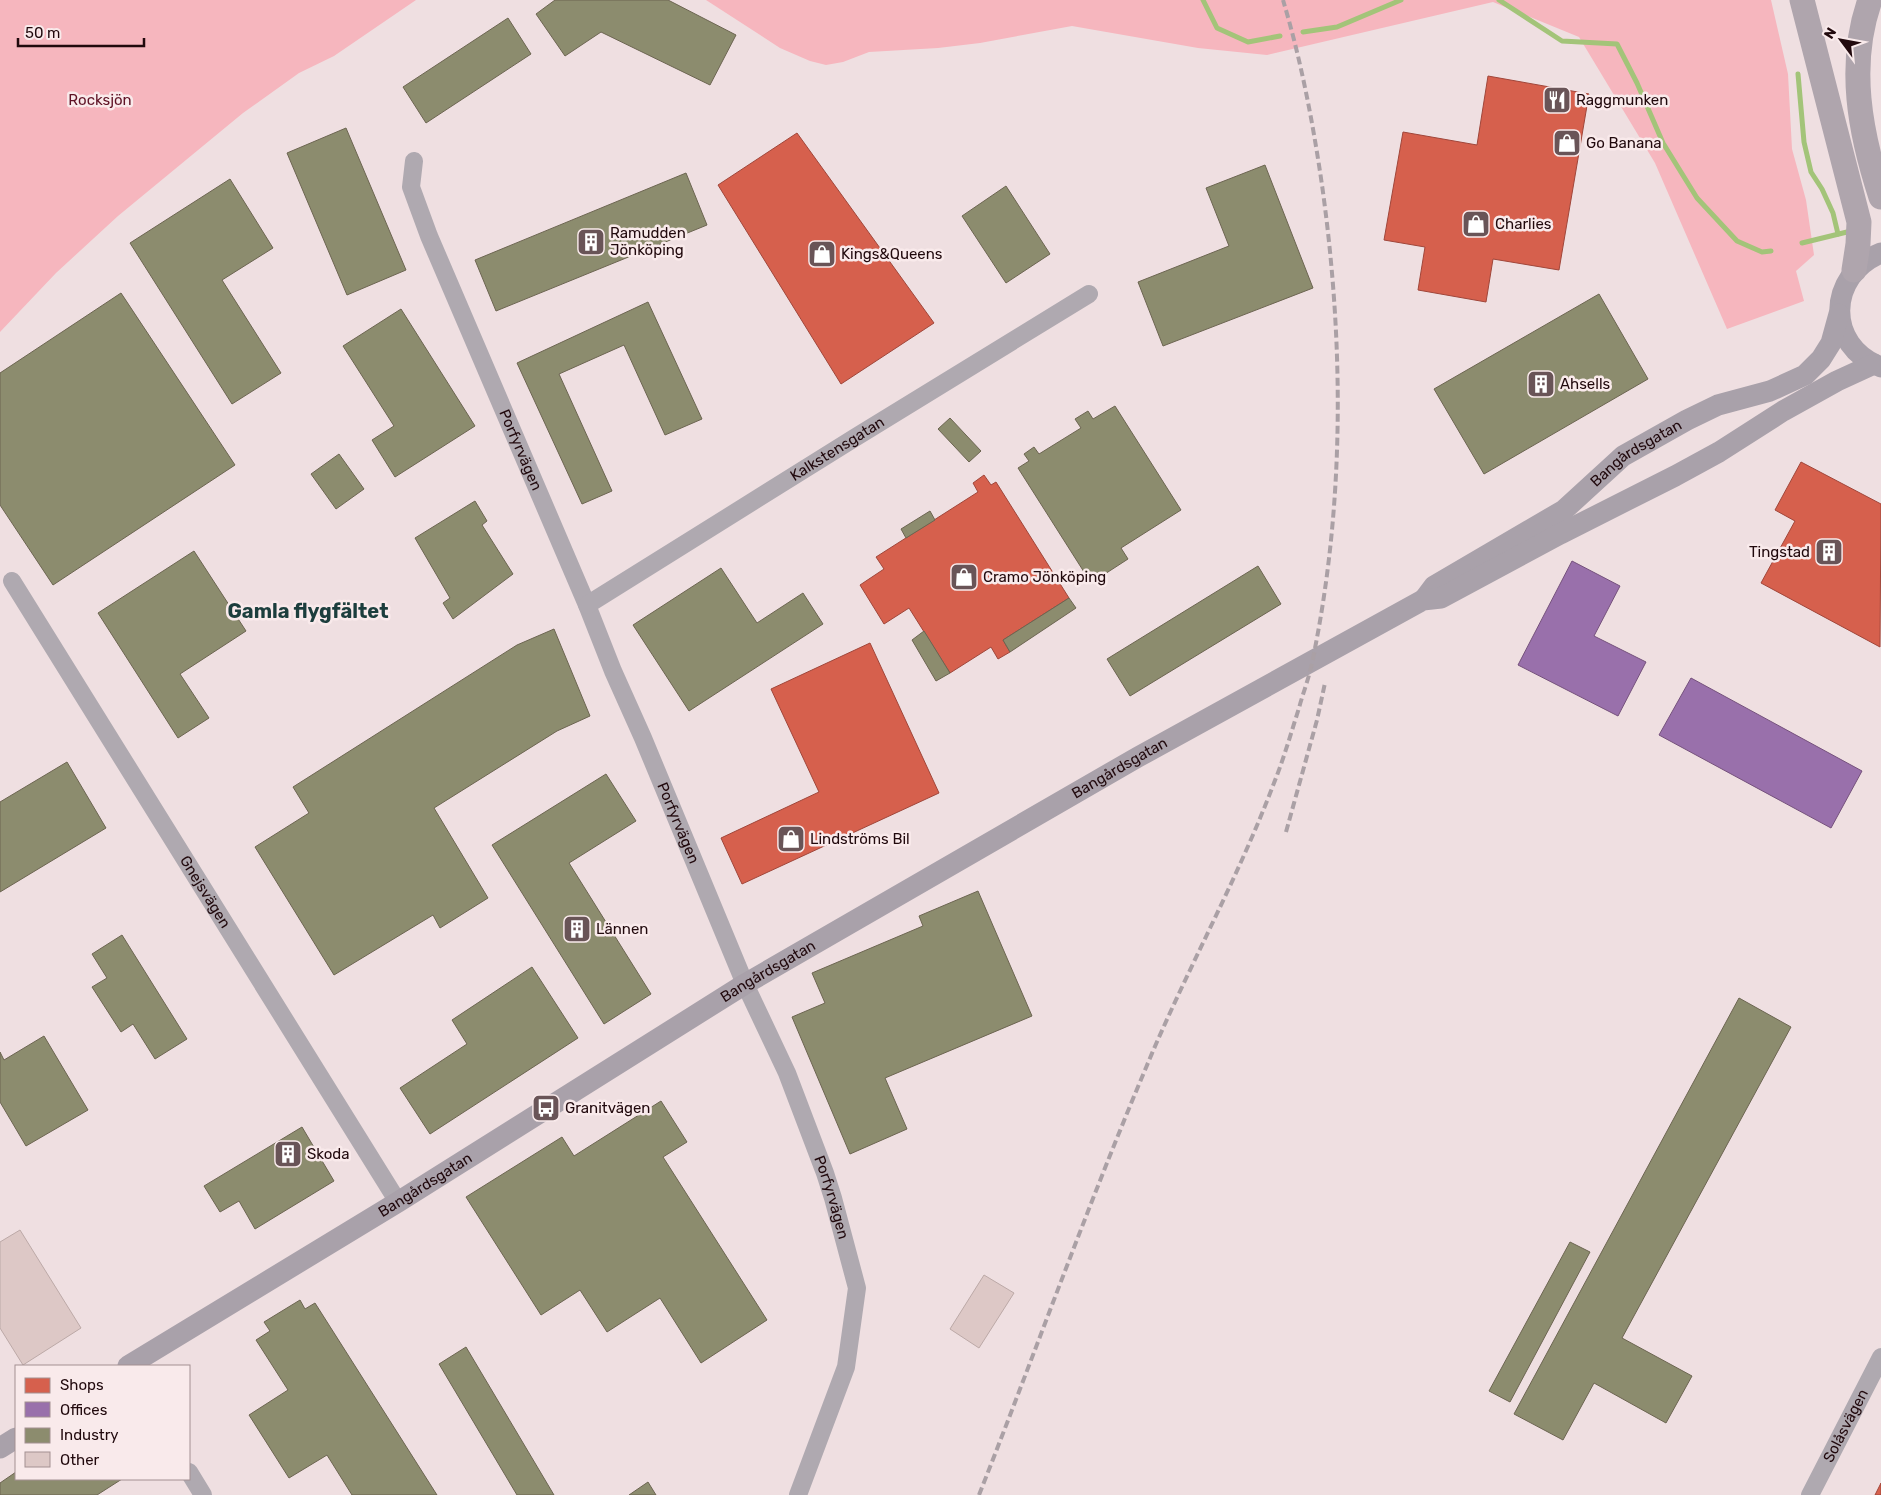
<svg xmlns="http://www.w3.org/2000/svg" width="1881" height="1495" font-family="Rubik,sans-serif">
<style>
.green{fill:#f6b6be}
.shops{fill:#d6604d;stroke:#a0463a}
.offices{fill:#9970ab;stroke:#75517c}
.industry{fill:#8c8c6e;stroke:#6c6551}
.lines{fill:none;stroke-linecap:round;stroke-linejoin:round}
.stream{stroke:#a3c479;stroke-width:5}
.building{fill:#ddc8c6;stroke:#bca9a7}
.minor{stroke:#afa9b0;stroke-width:18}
.major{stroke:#a9a1aa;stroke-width:21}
.highway{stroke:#afa5ad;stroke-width:25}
.rail{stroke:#aaa0a5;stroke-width:4;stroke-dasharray:8 4;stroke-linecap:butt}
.labels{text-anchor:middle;stroke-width:5;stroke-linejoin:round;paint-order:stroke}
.park-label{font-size:15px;fill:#5f1326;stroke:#f9eaeb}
.poi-label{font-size:15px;fill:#21090d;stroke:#f9eaeb;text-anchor:start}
.street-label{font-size:15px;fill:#21090d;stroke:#f9eaeb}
.district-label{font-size:20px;font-weight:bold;fill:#1c3e3d;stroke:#f9eaeb}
</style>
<rect width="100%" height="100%" fill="#efdfe1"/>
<g class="green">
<polygon points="0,0 416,0 334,56 299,73 243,113 118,216 56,273 0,332"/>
<polygon points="706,0 1771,0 1788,74 1792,149 1806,200 1814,255 1796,271 1804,301 1727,329 1655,163 1579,37 1493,2 1267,55 1198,48 1072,26 980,43 938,48 869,52 843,62 826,65 810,61 780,48"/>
</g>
<g class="shops">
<polygon points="1488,76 1589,94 1559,270 1493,259 1486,302 1418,290 1425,247 1384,240 1403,132 1477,145"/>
<polygon points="797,133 934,323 841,384 718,185"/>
<polygon points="1801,462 1881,504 1880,647 1761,583 1795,521 1775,510"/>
<polygon points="984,475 991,485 996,482 1069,598 1003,640 1010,652 998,659 991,647 950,673 909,608 884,624 860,585 884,569 876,557 978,492 973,483"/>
<polygon points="870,643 939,793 742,884 721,838 819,792 771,689"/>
<polygon points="1881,1483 1881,1495 1875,1495"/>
</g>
<g class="offices">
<polygon points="1572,561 1620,586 1594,636 1646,662 1618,716 1518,665"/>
<polygon points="1691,678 1862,771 1831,828 1659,735"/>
</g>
<g class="industry">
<polygon points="555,0 668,0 736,35 710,85 601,32 565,56 536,14"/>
<polygon points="508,18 531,54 426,123 403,87"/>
<polygon points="346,128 406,270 347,295 287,153"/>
<polygon points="1265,165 1313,288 1163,346 1138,282 1229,246 1206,188"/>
<polygon points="686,173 707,225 496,311 475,260"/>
<polygon points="230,179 273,248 222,280 281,373 232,404 130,243"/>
<polygon points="1006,186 1050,254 1006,283 962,216"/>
<polygon points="121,293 235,465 53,585 0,505 0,373"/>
<polygon points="1599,294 1648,379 1484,474 1434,389"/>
<polygon points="648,302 702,419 665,435 624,345 559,374 612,491 582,504 517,363"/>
<polygon points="401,309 475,426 395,477 372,440 394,426 343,346"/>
<polygon points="1115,406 1181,510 1121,548 1128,559 1091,583 1018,468 1029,461 1024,454 1034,447 1039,454 1081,428 1075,419 1088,411 1093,419"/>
<polygon points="950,418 981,451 969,462 938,429"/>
<polygon points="339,454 364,489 336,509 311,474"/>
<polygon points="475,501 487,521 482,525 513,574 453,619 443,603 450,598 415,538"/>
<polygon points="930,511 935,520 906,538 901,529"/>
<polygon points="194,551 246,631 180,674 209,718 178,738 98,613"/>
<polygon points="1258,566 1281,604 1130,696 1107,659"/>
<polygon points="721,568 757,623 803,593 823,624 689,711 633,625"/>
<polygon points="1069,598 1076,608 1010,652 1003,640"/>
<polygon points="554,629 590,716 557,731 434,808 488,898 440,928 433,915 334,975 255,847 309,813 293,787 517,645"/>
<polygon points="924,631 950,673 936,681 912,640"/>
<polygon points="67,762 106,828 0,892 0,802"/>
<polygon points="606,774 636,821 569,863 651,994 604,1024 492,845"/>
<polygon points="978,891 1032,1016 885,1078 907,1129 850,1154 792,1017 825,1003 812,973 923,926 919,916"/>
<polygon points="122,935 187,1039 155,1059 133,1024 121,1032 92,987 107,978 92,954"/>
<polygon points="532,967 578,1038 430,1134 400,1088 467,1044 452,1020"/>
<polygon points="1739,998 1791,1027 1622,1338 1692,1376 1666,1423 1594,1383 1563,1440 1514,1414"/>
<polygon points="44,1036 88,1110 26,1146 0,1102 0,1052 4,1060"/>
<polygon points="661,1101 687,1142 663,1157 767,1320 701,1363 660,1298 607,1332 580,1290 541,1315 466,1197 562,1137 574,1156"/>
<polygon points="302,1127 334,1181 255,1229 239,1201 220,1212 204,1186"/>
<polygon points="1570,1242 1590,1252 1510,1402 1489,1391"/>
<polygon points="300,1300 305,1309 315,1303 437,1495 352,1495 327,1455 289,1478 249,1415 288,1390 256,1340 270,1331 264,1322"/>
<polygon points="466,1347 554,1495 517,1495 439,1364"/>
<polygon points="16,1472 16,1479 122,1479 97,1495 0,1495 0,1483"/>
<polygon points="648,1482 656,1495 629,1495"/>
</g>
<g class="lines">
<g class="stream">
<polyline points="1203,0 1217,28 1248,42 1280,36"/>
<polyline points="1499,0 1562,41 1617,44 1637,83 1663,143 1697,198 1737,241 1762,252 1771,251"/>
<polyline points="1303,32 1337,27 1401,0"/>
<polyline points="1798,74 1804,142 1811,172 1822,189 1833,213 1838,234"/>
<polyline points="1802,243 1847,232"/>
</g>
</g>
<g class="building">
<polygon points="20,1230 81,1328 23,1365 0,1328 0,1242"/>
<polygon points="984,1275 1014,1293 979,1348 950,1329"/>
</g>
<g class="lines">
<g class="minor">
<path id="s1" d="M414,161l-3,26 18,49 158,369 26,66 30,67 102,246 42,89 38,100 8,25 24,90 -11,79 -48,128"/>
<path id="s2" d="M12,581l386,621"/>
<path id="s3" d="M587,605l269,-168 233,-143"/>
<polyline points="189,1472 203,1495"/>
<path id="s4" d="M1810,1495l71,-138"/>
</g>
<g class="major">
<path d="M1881,253c-54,22 -56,93 0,114"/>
<path id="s5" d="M1425,598l9,-12 130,-76 59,-54 64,-36 31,-15 52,-14 35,-16 16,-16 10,-16 8,-29"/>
<path id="s6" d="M128,1366l270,-164 347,-218 393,-227 285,-157 18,-2 119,-64 115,-58 44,-24 64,-41 54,-30 37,-17"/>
<polyline points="0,1448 16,1438"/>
</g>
<g class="highway">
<polyline points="1802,0 1859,222 1858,244 1854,270"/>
<path d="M1870,0c-23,65 -10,133 11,197"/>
</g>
<g class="rail">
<polyline points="1286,832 1317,720 1325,683"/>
<path d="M979,1495c56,-142 107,-285 166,-425 40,-97 92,-189 129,-287 10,-25 17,-50 25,-75 4,-15 10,-30 13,-45 33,-157 32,-321 10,-478 -9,-62 -21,-125 -39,-185"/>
</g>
</g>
<defs>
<symbol id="restaurant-square" viewBox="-11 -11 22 22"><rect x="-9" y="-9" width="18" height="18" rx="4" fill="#695457" stroke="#f9eaeb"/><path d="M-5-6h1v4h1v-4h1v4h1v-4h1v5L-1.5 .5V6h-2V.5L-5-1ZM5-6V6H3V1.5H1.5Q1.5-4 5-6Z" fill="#fff"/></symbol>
<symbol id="shop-square" viewBox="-11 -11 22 22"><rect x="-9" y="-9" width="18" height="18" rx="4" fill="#695457" stroke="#f9eaeb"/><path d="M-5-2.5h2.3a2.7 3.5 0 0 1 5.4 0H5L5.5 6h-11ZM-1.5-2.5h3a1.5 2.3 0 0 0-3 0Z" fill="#fff"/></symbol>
<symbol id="building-square" viewBox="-11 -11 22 22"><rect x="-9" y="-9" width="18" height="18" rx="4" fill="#695457" stroke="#f9eaeb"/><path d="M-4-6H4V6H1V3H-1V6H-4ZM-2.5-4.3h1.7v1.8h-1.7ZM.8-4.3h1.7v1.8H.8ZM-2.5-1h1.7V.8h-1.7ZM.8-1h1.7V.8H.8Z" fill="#fff"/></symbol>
<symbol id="bus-square" viewBox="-11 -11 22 22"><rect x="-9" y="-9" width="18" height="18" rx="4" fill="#695457" stroke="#f9eaeb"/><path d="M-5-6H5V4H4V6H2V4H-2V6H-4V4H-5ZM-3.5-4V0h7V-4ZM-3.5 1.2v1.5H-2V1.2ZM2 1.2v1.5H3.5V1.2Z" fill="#fff"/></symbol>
</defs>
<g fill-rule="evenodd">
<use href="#restaurant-square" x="1541" y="84" width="32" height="32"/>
<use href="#shop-square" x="1551" y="127" width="32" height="32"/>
<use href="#shop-square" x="1460" y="208" width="32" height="32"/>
<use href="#building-square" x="575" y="226" width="32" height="32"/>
<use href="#shop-square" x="806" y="238" width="32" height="32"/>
<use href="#building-square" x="1525" y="368" width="32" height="32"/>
<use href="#building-square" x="1813" y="536" width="32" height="32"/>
<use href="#shop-square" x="948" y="561" width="32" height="32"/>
<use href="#shop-square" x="775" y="823" width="32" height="32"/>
<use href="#building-square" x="561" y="913" width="32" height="32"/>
<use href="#bus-square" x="530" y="1092" width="32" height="32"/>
<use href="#building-square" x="272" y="1138" width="32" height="32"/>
</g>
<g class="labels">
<g class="park-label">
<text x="100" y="105">Rocksjön</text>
</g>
<g class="poi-label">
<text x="1576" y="105">Raggmunken</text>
<text x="1586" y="148">Go Banana</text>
<text x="1495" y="229">Charlies</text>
<text x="610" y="238">Ramudden<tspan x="610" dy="17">Jönköping</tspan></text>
<text x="841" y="259">Kings&amp;Queens</text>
<text x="1560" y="389">Ahsells</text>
<text x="1810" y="557" text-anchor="end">Tingstad</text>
<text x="983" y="582">Cramo Jönköping</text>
<text x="810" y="844">Lindströms Bil</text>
<text x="596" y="934">Lännen</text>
<text x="565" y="1113">Granitvägen</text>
<text x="307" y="1159">Skoda</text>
</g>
<g class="street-label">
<text dy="5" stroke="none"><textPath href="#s3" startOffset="295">Kalkstensgatan</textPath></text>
<text dy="5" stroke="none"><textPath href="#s1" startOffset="311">Porfyrvägen</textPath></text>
<text dy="5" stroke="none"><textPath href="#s5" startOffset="258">Bangårdsgatan</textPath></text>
<text dy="5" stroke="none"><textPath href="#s6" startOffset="1158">Bangårdsgatan</textPath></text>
<text dy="5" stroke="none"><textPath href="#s1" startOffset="716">Porfyrvägen</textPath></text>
<text dy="5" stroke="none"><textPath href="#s2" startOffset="366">Gnejsvägen</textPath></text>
<text dy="5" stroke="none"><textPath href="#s6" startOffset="752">Bangårdsgatan</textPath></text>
<text dy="5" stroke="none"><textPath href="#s6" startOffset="348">Bangårdsgatan</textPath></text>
<text dy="5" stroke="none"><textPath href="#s1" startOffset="1121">Porfyrvägen</textPath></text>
<text dy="5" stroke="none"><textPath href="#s4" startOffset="78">Solåsvägen</textPath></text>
</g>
<g class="district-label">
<text x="308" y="618">Gamla flygfältet</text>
</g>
</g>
<rect x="15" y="1365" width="175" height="115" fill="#f9eaeb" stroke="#a39092"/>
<rect x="25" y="1378" width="25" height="15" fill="#d6604d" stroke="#a39092"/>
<text x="60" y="1390" font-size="15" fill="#21090d">Shops</text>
<rect x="25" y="1402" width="25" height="15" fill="#9970ab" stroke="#a39092"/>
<text x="60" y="1415" font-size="15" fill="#21090d">Offices</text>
<rect x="25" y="1428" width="25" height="15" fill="#8c8c6e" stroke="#a39092"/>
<text x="60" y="1440" font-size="15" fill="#21090d">Industry</text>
<rect x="25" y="1452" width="25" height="15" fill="#ddc8c6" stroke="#a39092"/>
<text x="60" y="1465" font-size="15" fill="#21090d">Other</text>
<g transform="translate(1841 40) rotate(302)" stroke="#f9eaeb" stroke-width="4" paint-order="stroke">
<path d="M0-4L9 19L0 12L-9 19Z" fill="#21090d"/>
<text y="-8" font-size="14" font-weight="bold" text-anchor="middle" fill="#21090d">N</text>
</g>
<path d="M18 38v8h126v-8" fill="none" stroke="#21090d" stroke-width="2.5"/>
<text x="25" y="38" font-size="15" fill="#21090d" stroke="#f9eaeb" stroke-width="4" paint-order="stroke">50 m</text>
</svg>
